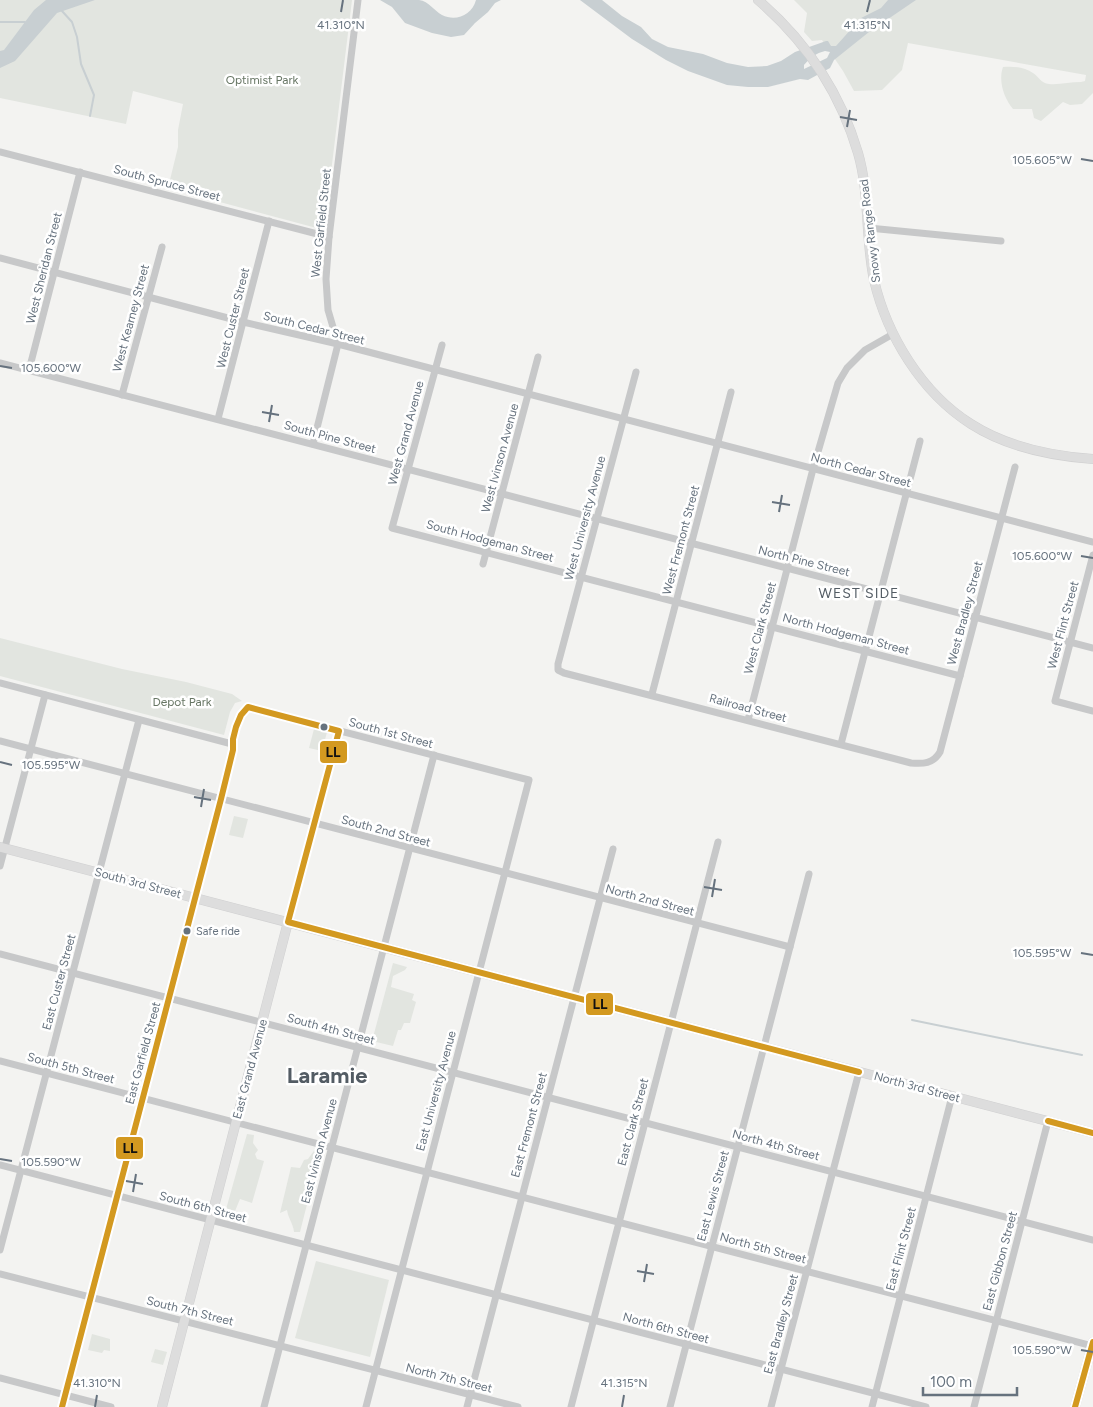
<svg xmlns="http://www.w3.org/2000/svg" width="1093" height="1407" font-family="Figtree,sans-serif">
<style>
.green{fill:#e2e5e0}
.water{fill:#c8cfd2;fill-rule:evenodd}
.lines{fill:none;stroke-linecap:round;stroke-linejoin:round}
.stream{stroke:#c8cfd2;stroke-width:2}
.major-casing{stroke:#d0d0d1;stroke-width:10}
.minor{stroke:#c7c8c9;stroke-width:7}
.major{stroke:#ddd;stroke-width:9}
.bus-1-casing{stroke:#fff;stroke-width:10}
.bus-1{stroke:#d39920;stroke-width:6}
.ticks{fill:none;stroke:#66727e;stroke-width:2}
.bus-dot{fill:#66727e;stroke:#fff;stroke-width:2}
.labels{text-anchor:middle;stroke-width:5;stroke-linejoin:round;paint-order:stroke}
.bus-label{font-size:11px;fill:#66727e;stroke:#fff;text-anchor:start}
.park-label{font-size:12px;fill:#677664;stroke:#fff}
.street-label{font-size:12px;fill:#66727e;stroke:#fff}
.neighbourhood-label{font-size:14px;letter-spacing:1px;fill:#535c64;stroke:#fff}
.town-label{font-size:22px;font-weight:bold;fill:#535c64;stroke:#fff}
.ticks-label{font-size:12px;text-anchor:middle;fill:#66727e;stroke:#fff;stroke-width:5;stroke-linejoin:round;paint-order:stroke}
.line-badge{stroke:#fff;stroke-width:2}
.pale-badge-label{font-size:14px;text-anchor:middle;font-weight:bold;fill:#111}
</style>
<rect width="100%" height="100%" fill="#f3f3f1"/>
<g class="green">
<polygon points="0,0 352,0 324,230 168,188 178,147 178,130 183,104 133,91 126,124 0,98"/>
<path d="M794,0h299v93l-11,11 -12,1 -7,-3 -22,19 -7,-3 -2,-9h-19c-9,-11 -15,-28 -10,-42 10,-1 22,0 30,6 6,4 8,10 16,11 10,1 21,-2 32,-2l4,-1 1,-6 -178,-32 -6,27 -20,20 -28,1 -11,-20 -21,-31 -10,1 -8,-9 3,-19z"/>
<polygon points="0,638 122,669 186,682 232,694 242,701 235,703 230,712 224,735 0,676"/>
<polygon points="314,729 327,732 322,751 309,748"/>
<polygon points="234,816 248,819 243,838 229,835"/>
<polygon points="393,963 407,967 405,970 393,976 391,987 414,994 412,1000 416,1002 410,1023 404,1023 401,1030 398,1030 393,1046 372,1041"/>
<polygon points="247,1134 254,1135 253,1143 258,1150 255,1154 257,1159 264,1161 252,1203 240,1199 233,1216 225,1213"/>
<path d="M316,1148l5,1 -21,83h-6c-1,-9 -6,-14 -7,-22l-7,3 11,-46 9,1 4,-8 4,-1z"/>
<polygon points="316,1261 389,1280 370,1357 295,1338"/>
<polygon points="92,1334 110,1339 110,1351 104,1350 102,1353 88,1350"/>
<polygon points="155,1349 167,1352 163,1365 151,1362"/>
</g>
<g class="water">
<polygon points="46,0 95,0 57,13 15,61 0,68 0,51 4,50 34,10"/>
<path d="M380,0c12,0 27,0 39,0 10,1 15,11 23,15 14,7 30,0 34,-15h25l-6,3 -7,9 -13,11 -11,12 -13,2 -19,-4 -27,-10 -13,-16z"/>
<path d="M580,0h22l20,16 19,11 11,12 16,8 35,7 24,9 21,4 19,-1 14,-5 14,-9 31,-11h2l3,5h5l25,-28 20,-10 7,-8h28l-47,32 -35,28 -4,8 -22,12 -8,-1 -32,8h-20l-21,-2 -39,-14 -22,-11 -34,-21zM825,51l5,1 -3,6 -23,11v-4c6,-7 12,-12 21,-14z"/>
</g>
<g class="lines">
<g class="stream">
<polyline points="62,11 72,22 77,37 81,64 94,95 90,116"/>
<polyline points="0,22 25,22"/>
<polyline points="912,1020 1082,1055"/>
</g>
<defs>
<g id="major">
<path d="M758,0c48,41 82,92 100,153 12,41 7,85 16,127 13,56 48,113 97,144 36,23 80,32 122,35"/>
<polyline points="0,847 1093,1133"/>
<polyline points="162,1407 288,922"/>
<polyline points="1075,1407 1093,1342"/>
</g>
</defs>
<use href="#major" class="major-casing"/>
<g class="minor">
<polyline points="0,152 329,237"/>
<polyline points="869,228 1001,241"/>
<polyline points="0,258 243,322 338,344 1093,542"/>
<polyline points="442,345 392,528 960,676"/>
<polyline points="0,363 1093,648"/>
<polyline points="29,370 80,172"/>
<path d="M636,372l-78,292v6l6,3 347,90c12,1 22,1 29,-11l75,-285"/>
<polyline points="122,395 162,247"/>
<polyline points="218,419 269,221"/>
<polyline points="313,444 338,344 328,310 326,279 329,237 358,0"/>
<polyline points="1093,555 1055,701 1093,711"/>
<polyline points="483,564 538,357"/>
<polyline points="0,683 232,744"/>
<polyline points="652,694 731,392"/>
<polyline points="748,720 813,469 838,383 847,368 865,350 893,334"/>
<polyline points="0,741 790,947"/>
<polyline points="841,744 920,441"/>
<polyline points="0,866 45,695"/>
<polyline points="288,922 339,731"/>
<polyline points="0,954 1093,1240"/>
<polyline points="0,1061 1093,1346"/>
<polyline points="0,1165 926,1407"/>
<polyline points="0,1250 139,720"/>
<polyline points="0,1274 518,1407"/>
<polyline points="0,1378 111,1407"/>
<path d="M62,1407l159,-608 12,-49c-3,-12 5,-36 15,-43l281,73 -163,627"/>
<polyline points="264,1407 434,755"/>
<polyline points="467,1407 613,849"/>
<polyline points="571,1407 718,842"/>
<polyline points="670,1407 809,874"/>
<polyline points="771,1407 859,1072"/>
<polyline points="872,1407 952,1096"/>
<polyline points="974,1407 1048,1121"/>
</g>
<use href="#major" class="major"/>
<defs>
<g id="bus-1">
<polyline points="1048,1121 1093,1133"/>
<polyline points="62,1407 221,799 233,750 233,739 236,727 241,715 248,707 339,731 288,922 859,1072"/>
<polyline points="1075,1407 1093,1342"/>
</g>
</defs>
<use href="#bus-1" class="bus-1-casing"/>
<use href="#bus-1" class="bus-1"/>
</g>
<path class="ticks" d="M341,12l2,-12M867,12l3,-12M840,117l17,3M847,127l3,-17M1081,159l12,2M0,366l12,2M262,412l17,3M269,422l3,-17M772,502l18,3M779,512l3,-17M1081,556l12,2M0,762l12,3M194,797l17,3M201,807l3,-18M704,887l18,3M712,897l3,-18M1081,953l12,2M0,1159l12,2M126,1181l17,3M133,1192l3,-18M637,1271l17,3M644,1282l3,-18M1081,1350l12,2M95,1407l2,-12M622,1407l2,-12"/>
<g class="bus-dot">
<circle cx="324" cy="727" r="4.5"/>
<circle cx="187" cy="931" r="4.5"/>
</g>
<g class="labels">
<g class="bus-label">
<text x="196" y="935">Safe ride</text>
</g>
<g class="park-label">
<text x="262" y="84">Optimist Park</text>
<text x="182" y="706">Depot Park</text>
</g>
<g class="street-label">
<text transform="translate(167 183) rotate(15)" y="4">South Spruce Street</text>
<text transform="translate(321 223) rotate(-84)" y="4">West Garfield Street</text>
<text transform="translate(870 231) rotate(-97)" y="4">Snowy Range Road</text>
<text transform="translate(44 268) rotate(-76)" y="4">West Sheridan Street</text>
<text transform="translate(131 318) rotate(-75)" y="4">West Kearney Street</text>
<text transform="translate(233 318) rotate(-76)" y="4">West Custer Street</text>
<text transform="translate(314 328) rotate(14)" y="4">South Cedar Street</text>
<text transform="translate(406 433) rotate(-75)" y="4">West Grand Avenue</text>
<text transform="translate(330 437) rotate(15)" y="4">South Pine Street</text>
<text transform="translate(500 458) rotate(-75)" y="4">West Ivinson Avenue</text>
<text transform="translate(861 470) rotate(15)" y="4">North Cedar Street</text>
<text transform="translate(585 518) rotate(-75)" y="4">West University Avenue</text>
<text transform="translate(681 540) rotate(-75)" y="4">West Fremont Street</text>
<text transform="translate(490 541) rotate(15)" y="4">South Hodgeman Street</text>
<text transform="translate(804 561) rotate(14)" y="4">North Pine Street</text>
<text transform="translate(965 613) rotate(-75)" y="4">West Bradley Street</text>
<text transform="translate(1063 625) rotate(-75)" y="4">West Flint Street</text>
<text transform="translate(760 628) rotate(-75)" y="4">West Clark Street</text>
<text transform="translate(846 634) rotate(15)" y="4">North Hodgeman Street</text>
<text transform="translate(748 708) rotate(15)" y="4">Railroad Street</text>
<text transform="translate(391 733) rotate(15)" y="4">South 1st Street</text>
<text transform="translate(386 831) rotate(15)" y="4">South 2nd Street</text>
<text transform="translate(138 883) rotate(15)" y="4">South 3rd Street</text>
<text transform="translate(650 900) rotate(15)" y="4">North 2nd Street</text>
<text transform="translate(59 982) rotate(-75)" y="4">East Custer Street</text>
<text transform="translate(331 1029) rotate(15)" y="4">South 4th Street</text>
<text transform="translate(143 1053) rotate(-75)" y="4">East Garfield Street</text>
<text transform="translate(71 1068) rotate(15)" y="4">South 5th Street</text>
<text transform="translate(250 1069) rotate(-75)" y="4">East Grand Avenue</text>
<text transform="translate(917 1087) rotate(15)" y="4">North 3rd Street</text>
<text transform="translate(436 1091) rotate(-75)" y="4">East University Avenue</text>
<text transform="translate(633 1122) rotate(-75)" y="4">East Clark Street</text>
<text transform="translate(529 1125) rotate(-75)" y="4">East Fremont Street</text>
<text transform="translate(776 1145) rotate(15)" y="4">North 4th Street</text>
<text transform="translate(319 1151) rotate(-75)" y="4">East Ivinson Avenue</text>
<text transform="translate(713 1196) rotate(-75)" y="4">East Lewis Street</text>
<text transform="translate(203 1207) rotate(15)" y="4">South 6th Street</text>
<text transform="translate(763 1248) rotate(15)" y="4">North 5th Street</text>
<text transform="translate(901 1249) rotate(-75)" y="4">East Flint Street</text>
<text transform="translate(1000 1261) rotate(-75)" y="4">East Gibbon Street</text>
<text transform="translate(190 1311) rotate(14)" y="4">South 7th Street</text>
<text transform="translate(781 1324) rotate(-75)" y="4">East Bradley Street</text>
<text transform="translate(666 1328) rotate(15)" y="4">North 6th Street</text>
<text transform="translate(449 1378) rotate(14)" y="4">North 7th Street</text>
</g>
<g class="neighbourhood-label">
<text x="859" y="598">WEST SIDE</text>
</g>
<g class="town-label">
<text x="327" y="1083">Laramie</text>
</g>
</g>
<g class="ticks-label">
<text x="341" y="29">41.310°N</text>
<text x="867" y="29">41.315°N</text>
<text x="1042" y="164">105.605°W</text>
<text x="51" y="372">105.600°W</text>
<text x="1042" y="560">105.600°W</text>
<text x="51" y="769">105.595°W</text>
<text x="1042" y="957">105.595°W</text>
<text x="51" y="1166">105.590°W</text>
<text x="1042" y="1354">105.590°W</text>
<text x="97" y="1387">41.310°N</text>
<text x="624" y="1387">41.315°N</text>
</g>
<g class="line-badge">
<rect x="319" y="740" width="29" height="24" rx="5" fill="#d39920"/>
<rect x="585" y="992" width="29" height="24" rx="5" fill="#d39920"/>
<rect x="115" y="1136" width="29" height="24" rx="5" fill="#d39920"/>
</g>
<g class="pale-badge-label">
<text x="333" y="757">LL</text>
<text x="600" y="1009">LL</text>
<text x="130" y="1153">LL</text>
</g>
<path d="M923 1387v8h94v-8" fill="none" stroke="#66727e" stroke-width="2.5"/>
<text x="930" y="1387" font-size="15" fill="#66727e" stroke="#ffffff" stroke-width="4" paint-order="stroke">100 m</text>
</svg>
